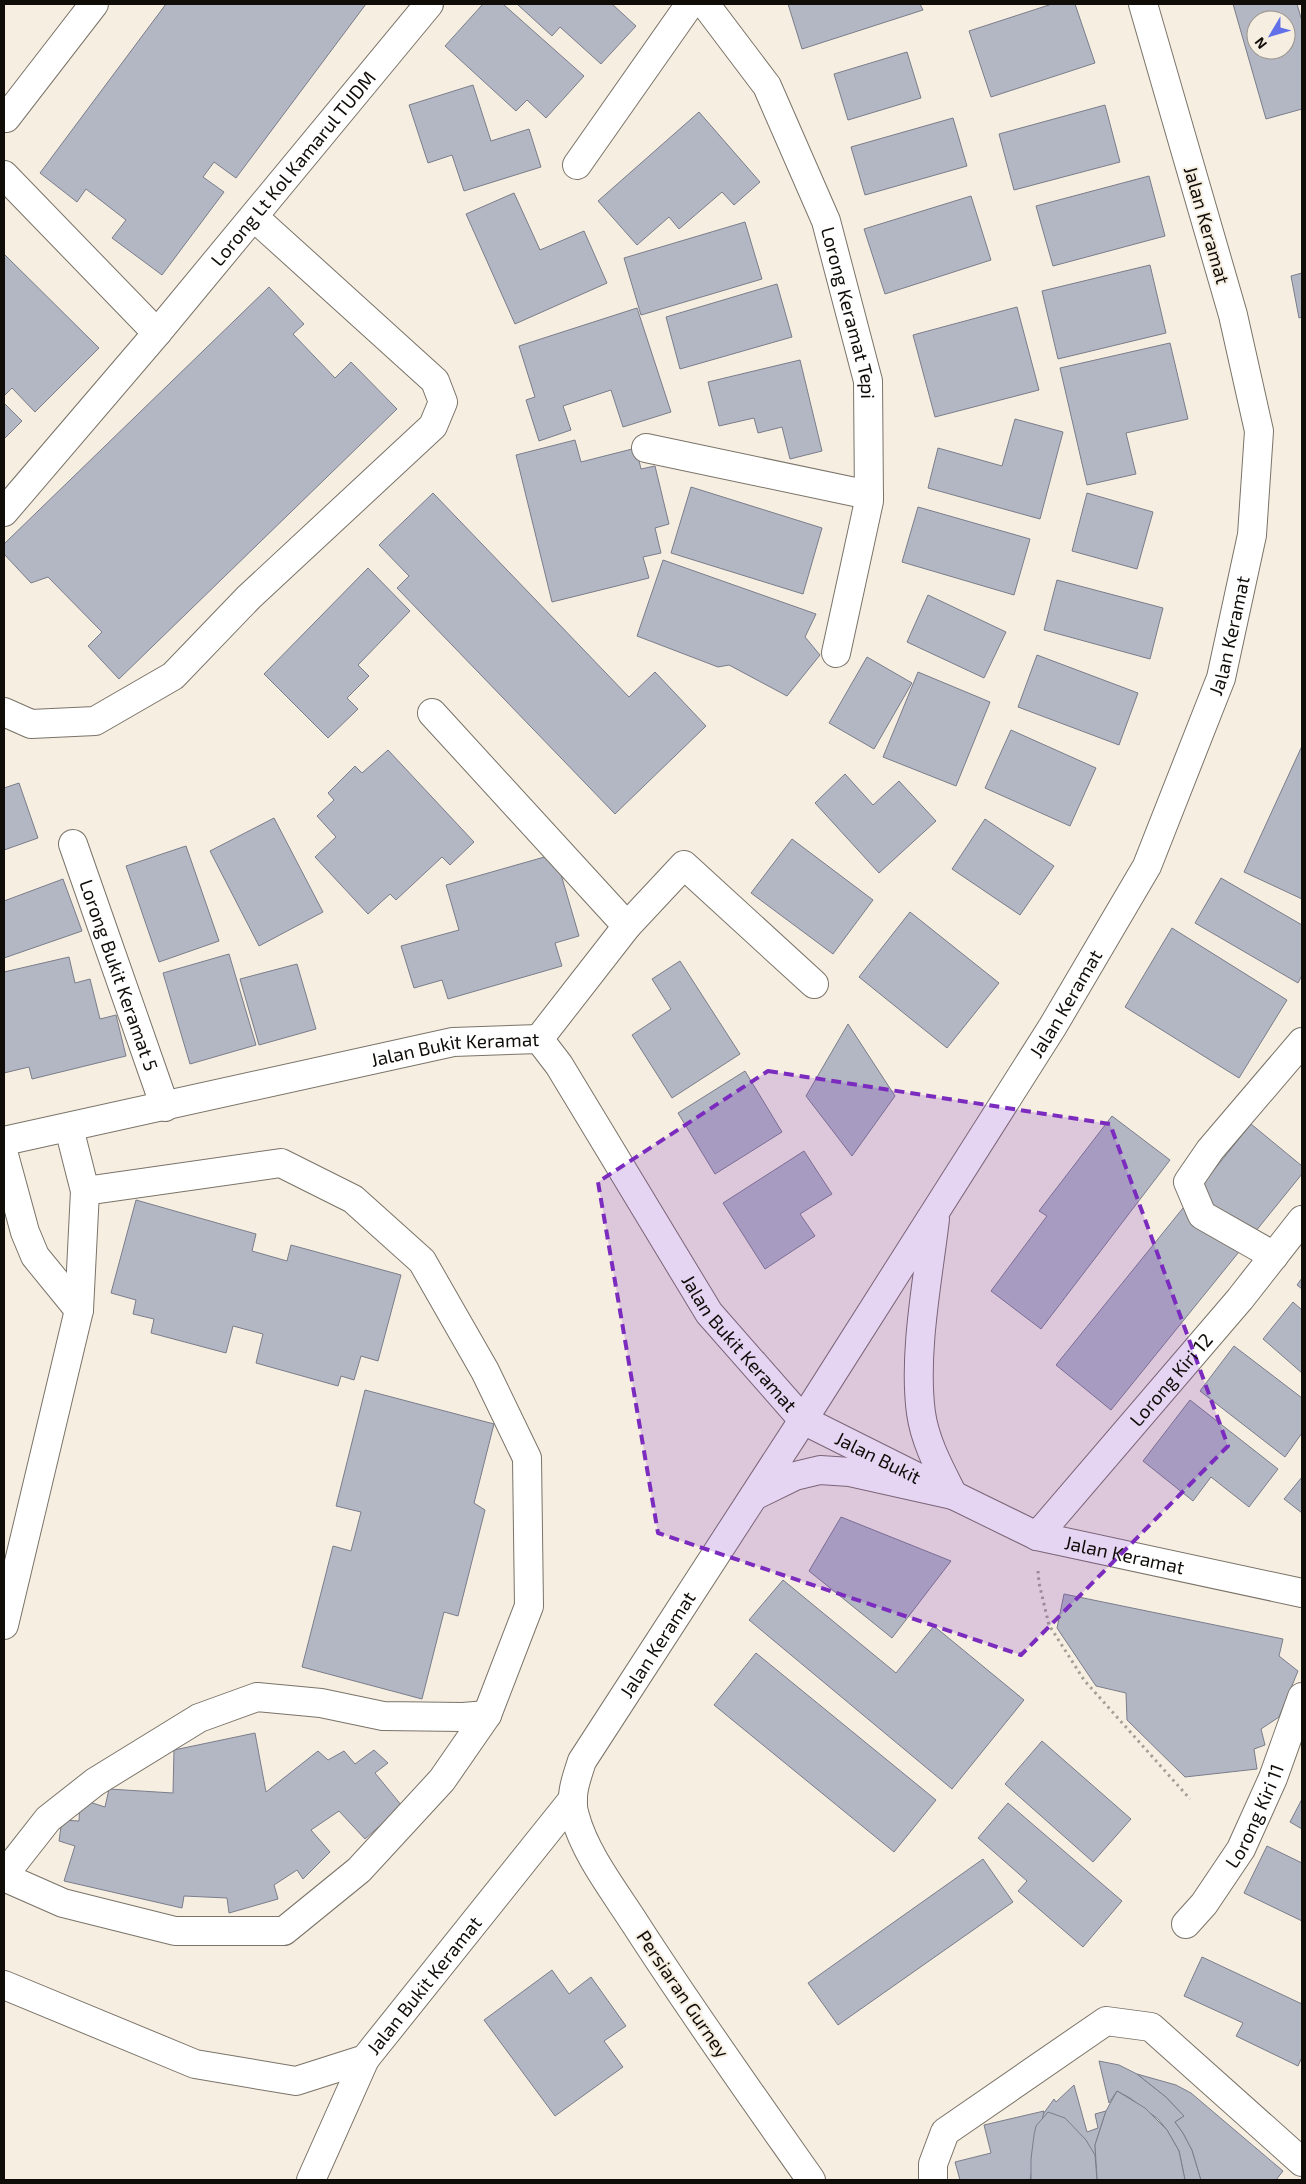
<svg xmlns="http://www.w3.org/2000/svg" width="1306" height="2184" font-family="'Exo 2',sans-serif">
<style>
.building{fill:#b3b7c4;stroke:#7a7d8a;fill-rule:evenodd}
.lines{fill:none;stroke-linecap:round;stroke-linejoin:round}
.minor-casing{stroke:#7a7368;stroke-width:30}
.path{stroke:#a49e94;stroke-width:3;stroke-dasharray:2.5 4;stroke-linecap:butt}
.minor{stroke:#fff;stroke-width:28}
.marked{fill:#7b2cbf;fill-opacity:0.2;stroke:#7b2cbf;stroke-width:4;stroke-dasharray:10 6;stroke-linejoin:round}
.labels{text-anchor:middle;stroke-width:4;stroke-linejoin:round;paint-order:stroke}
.street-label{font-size:19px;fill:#100d09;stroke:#f6eee1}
</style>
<rect width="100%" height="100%" fill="#f6eee1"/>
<g class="building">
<polygon points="166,4 366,4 236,178 214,162 203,177 224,192 162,275 112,238 126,220 86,189 77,202 40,173"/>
<polygon points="483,4 503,4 584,76 546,118 527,100 516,111 445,46"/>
<polygon points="517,4 612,4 636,26 601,64 560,27 552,36"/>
<polygon points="788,4 920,4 923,10 802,49"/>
<polygon points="1052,4 1075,4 1095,63 991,97 969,31"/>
<path d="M1233,4h64l5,17v88l-36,10zM1256,20h30v30h-30z"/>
<polygon points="907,52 921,98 848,120 834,74"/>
<polygon points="473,85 491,141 529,129 541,167 464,191 452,155 428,163 409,105"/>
<polygon points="1105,105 1120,162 1014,190 999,134"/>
<polygon points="699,112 760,182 734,205 722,192 679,229 669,217 637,245 598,201"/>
<polygon points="953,118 967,166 865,195 851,147"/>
<polygon points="1149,176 1165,236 1053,266 1036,206"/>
<polygon points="514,193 540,250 584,231 607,283 515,324 466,214"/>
<polygon points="971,196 991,260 885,294 864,229"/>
<polygon points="745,222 762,279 641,315 624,258"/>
<polygon points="4,254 99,348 35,412 12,388 4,396"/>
<polygon points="1150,265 1166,333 1058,359 1042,291"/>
<polygon points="1302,273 1302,317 1299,318 1291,276"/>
<polygon points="777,284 792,337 680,369 666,317"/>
<polygon points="269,287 304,324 293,334 335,378 351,362 397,409 119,679 88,646 102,632 48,577 31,583 4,554 4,544"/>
<polygon points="1017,307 1039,390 935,417 913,335"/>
<polygon points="637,308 671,412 623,427 611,390 563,406 571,430 539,441 526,400 535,397 519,346"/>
<polygon points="1170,343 1188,419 1126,433 1136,474 1087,485 1060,368"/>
<polygon points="800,360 822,451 790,459 782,427 758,433 754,418 719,426 708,382"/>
<polygon points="4,403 22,421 4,439"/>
<polygon points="1015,419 1063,432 1040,519 928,488 938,448 1002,466"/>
<polygon points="575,440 581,462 636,448 641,469 655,466 669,524 655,528 661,553 643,557 649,578 552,602 516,455"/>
<polygon points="691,487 822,528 803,594 671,553"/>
<polygon points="433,493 629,697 655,672 706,726 615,814 397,588 409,576 379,545"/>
<polygon points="1087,493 1153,512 1137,569 1072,551"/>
<polygon points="918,507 1030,539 1014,595 902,562"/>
<polygon points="663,560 816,614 805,637 820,655 787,696 729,665 718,667 637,636"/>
<polygon points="368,568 410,611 358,665 369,676 347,698 358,709 328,738 264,674"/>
<polygon points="1057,580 1163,608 1150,659 1044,630"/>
<polygon points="928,595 1006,632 984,678 907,642"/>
<polygon points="1037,655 1138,693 1119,745 1018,707"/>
<polygon points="867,657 912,683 874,749 829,723"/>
<polygon points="918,672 990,702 956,786 883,757"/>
<polygon points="1011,730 1096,768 1070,826 985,788"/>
<polygon points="1302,746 1302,899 1244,872"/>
<polygon points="388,750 474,842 450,865 442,857 396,900 390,894 368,914 315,857 336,837 317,816 334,800 328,793 355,766 362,773"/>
<polygon points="845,774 873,805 899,781 936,821 879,873 815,803"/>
<polygon points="19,783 38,838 4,850 4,788"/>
<polygon points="274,818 323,912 259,946 210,851"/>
<polygon points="985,819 1054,866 1020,915 952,869"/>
<polygon points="792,839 873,900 833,954 751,893"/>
<polygon points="186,846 219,941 159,962 126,866"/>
<polygon points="555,854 579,936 555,943 562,966 448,999 442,980 414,988 401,946 459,930 446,885"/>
<polygon points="1221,878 1302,925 1302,975 1298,983 1195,923"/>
<polygon points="63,879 82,931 4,958 4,901"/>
<polygon points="910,912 999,983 947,1048 859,977"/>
<polygon points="1172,928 1287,1000 1239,1078 1125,1007"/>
<polygon points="229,954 256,1045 190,1064 163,973"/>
<polygon points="69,957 75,983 90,979 100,1019 116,1015 126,1056 32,1079 29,1067 4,1073 4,972"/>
<polygon points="680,961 740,1054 672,1098 632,1035 671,1009 652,979"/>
<polygon points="297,964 316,1029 259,1045 240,979"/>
<polygon points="848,1024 895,1096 852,1156 806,1096"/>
<polygon points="745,1071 782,1132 715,1174 678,1113"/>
<polygon points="1112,1116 1170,1160 1041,1329 991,1291 1047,1216 1039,1211"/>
<polygon points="1251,1124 1302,1166 1302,1174 1111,1410 1056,1365"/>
<polygon points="804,1151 832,1194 800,1214 815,1236 765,1269 723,1203"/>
<polygon points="136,1200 256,1234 252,1251 287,1261 291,1245 401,1275 378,1361 361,1356 354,1380 341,1376 338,1386 256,1363 263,1334 233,1326 226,1353 151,1333 154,1319 133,1314 136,1300 111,1293"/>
<polygon points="1302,1278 1302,1289 1297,1285"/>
<polygon points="1293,1302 1302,1310 1302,1373 1263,1339"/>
<polygon points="1234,1346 1302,1398 1302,1433 1285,1457 1200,1391"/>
<polygon points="365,1390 494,1424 474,1503 485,1510 458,1616 444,1612 422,1699 302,1667 333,1546 351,1551 361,1512 336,1506"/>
<polygon points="1190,1400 1278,1469 1249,1507 1211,1477 1193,1501 1143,1461"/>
<polygon points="1302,1477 1302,1513 1284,1499"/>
<polygon points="841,1517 951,1561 892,1638 809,1571"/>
<polygon points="783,1580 896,1673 934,1626 1024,1700 952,1789 749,1620"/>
<polygon points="1064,1594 1283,1639 1279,1656 1298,1671 1279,1717 1261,1729 1265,1745 1254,1749 1257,1769 1185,1777 1127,1720 1126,1693 1096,1686 1057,1628"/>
<polygon points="756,1653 936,1800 894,1852 714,1705"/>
<polygon points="255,1733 266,1792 318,1751 328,1760 344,1751 355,1764 374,1750 388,1763 375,1773 402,1806 365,1839 339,1811 311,1830 330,1852 303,1879 297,1870 274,1885 278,1899 229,1913 227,1898 184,1896 182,1908 64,1881 75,1846 59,1841 62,1820 79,1821 80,1799 105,1807 109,1789 173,1793 174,1750"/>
<polygon points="1042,1741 1131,1819 1093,1862 1005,1784"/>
<polygon points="1302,1799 1302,1829 1290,1822"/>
<polygon points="1008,1803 1122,1901 1083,1947 1018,1891 1027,1881 978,1838"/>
<polygon points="1267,1846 1302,1863 1302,1921 1244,1893"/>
<polygon points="983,1859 1013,1902 838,2025 808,1983"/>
<polygon points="1202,1957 1302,2004 1302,2057 1298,2066 1236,2036 1243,2023 1184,1996"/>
<polygon points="552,1970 569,1994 591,1977 626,2026 604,2041 623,2067 555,2116 484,2020"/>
<polygon points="1099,2061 1119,2065 1137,2074 1166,2097 1184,2116 1175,2122 1183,2133 1192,2150 1201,2180 1185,2180 1179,2151 1167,2130 1158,2119 1130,2098 1117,2091 1109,2103"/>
<polygon points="1137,2074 1176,2085 1191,2093 1283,2171 1276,2180 1201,2180 1192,2150 1183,2133 1175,2122 1184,2116 1166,2097"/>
<polygon points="1074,2085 1087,2132 1098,2128 1095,2114 1106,2111 1095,2145 1097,2180 1023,2180 1030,2138 1036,2124 1054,2099 1056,2102"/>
<polygon points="1117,2091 1145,2108 1167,2130 1179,2151 1185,2180 1097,2180 1095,2145 1106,2111"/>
<polygon points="1044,2111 1030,2180 960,2180 955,2162 991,2153 984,2125"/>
<polygon points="1048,2112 1065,2118 1086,2140 1095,2155 1097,2180 1031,2180 1031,2159 1034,2135 1036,2126"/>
</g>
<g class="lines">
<defs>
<g id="minor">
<path id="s1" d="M705,4l62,82 59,135 42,160 1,120 -33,152"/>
<polyline points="6,118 94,4"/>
<polyline points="577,165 690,4"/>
<polyline points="4,175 157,333"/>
<polyline points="646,448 869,495"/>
<path id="s2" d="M4,512l153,-179 272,-329"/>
<polyline points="4,712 31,724 95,721 173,676 249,597 433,426 443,402 435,381 254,217"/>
<polyline points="432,713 627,926 539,1039"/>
<path id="s3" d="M73,844l92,263"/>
<polyline points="627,926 684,865 814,984"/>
<path id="s4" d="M539,1039l20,26 150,248 94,107 150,75"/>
<path id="s5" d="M4,1141l449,-99 86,-3"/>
<polyline points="4,1155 25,1232 35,1256 79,1310"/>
<path d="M935,1219c-7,60 -22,134 -14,194 4,29 19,56 32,82"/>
<polyline points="1274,1256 1202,1215 1188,1182 1210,1150 1302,1042"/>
<path id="s6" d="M754,1496l41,-20 25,-6 30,2 103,23 84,41 265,57"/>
<path id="s7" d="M1037,1536l203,-237 62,-79"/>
<polyline points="4,1625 79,1310 85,1191 69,1128"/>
<polyline points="4,1875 48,1819 95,1782 199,1718 257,1697 321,1703 383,1716 463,1717 487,1715"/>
<polyline points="4,1877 63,1903 175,1931 284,1931 359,1870 442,1780 487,1715 529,1606 527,1458 485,1371 422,1261 353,1199 281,1163 85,1191"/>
<path id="s8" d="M1186,1924l18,-20 37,-55 32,-71 29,-81"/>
<path id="s9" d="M4,1985l191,79 101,17 69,-22 208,-260"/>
<polyline points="311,2180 365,2059"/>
<path id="s10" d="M811,2180c-59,-84 -119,-168 -175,-255 -21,-33 -51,-71 -61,-109 -6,-18 1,-37 7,-55l221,-341 250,-394 94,-160 74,-188 31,-143 7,-104 -26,-116 -90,-311"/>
<polyline points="933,2180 933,2164 945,2132 1106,2021 1151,2027 1302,2162"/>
</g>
</defs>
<use href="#minor" class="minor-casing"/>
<polyline class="path" points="1038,1571 1039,1583 1049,1625 1084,1680 1190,1799"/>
<use href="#minor" class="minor"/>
</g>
<path class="marked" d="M768,1071l342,53 118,322 -207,209 -363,-122 -60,-351z"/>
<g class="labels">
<g class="street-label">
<text dy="7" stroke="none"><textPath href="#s2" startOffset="449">Lorong Lt Kol Kamarul TUDM</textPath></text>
<text transform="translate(1207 225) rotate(74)" y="7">Jalan Keramat</text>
<text dy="7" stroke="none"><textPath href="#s1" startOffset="345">Lorong Keramat Tepi</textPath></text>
<text dy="7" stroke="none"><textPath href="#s10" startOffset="1795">Jalan Keramat</textPath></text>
<text dy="7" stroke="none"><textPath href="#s3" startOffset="139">Lorong Bukit Keramat 5</textPath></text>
<text dy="7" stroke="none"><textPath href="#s10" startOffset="1390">Jalan Keramat</textPath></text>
<text dy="7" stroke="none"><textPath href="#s5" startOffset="461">Jalan Bukit Keramat</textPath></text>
<text dy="7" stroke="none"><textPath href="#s4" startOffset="365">Jalan Bukit Keramat</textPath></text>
<text dy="7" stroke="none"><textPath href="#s7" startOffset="206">Lorong Kiri 12</textPath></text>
<text dy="7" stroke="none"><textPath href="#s4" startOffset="549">Jalan Bukit</textPath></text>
<text dy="7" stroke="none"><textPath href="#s6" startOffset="390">Jalan Keramat</textPath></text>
<text dy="7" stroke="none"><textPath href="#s10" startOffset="630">Jalan Keramat</textPath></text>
<text dy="7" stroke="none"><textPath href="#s8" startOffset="129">Lorong Kiri 11</textPath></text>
<text dy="7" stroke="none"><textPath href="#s9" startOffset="476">Jalan Bukit Keramat</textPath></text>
<text transform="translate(683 1994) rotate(56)" y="7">Persiaran Gurney</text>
</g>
</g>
<rect width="1306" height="2184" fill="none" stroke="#100d09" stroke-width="10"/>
<g transform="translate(1271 35) rotate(232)"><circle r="24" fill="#f6eee1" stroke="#9a948b"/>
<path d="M0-4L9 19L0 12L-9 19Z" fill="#6170e8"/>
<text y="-8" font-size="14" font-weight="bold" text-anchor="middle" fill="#100d09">N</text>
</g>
</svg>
